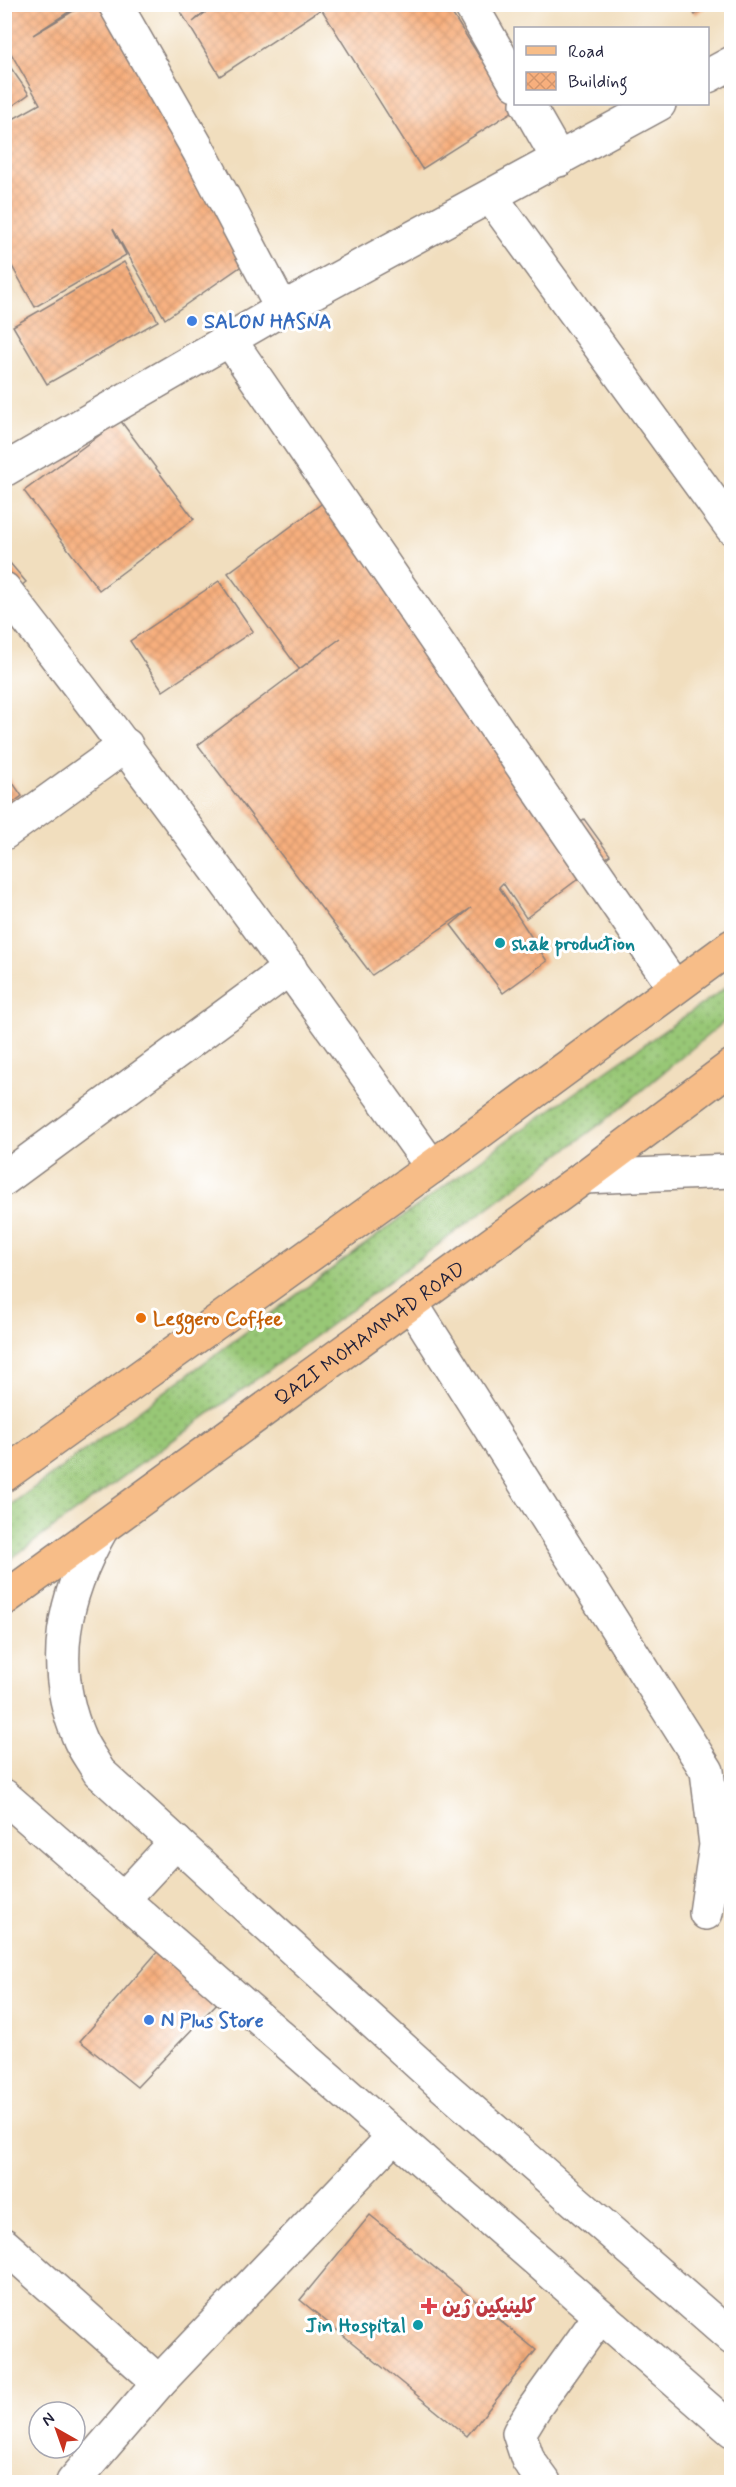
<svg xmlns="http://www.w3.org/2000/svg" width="736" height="2487" font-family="Mynerve,'Playpen Sans Arabic',sans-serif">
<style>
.garden{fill:url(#garden-dots);stroke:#5d7458;stroke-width:1.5}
.building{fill:url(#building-cross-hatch)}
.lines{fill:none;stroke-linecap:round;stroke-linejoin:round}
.minor-casing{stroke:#8a807c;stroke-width:36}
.major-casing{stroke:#8a807c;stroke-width:36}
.minor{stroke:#fff;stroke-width:33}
.major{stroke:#f7bd88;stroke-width:33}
.shop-dot{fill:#3f7fe0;stroke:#fff;stroke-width:2}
.culture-dot{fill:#0f9aa8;stroke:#fff;stroke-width:2}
.food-dot{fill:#e8710a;stroke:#fff;stroke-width:2}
.health-dot{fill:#e0444e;stroke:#fff;stroke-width:2}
.labels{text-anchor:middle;stroke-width:6;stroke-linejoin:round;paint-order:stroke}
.shop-label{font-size:20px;font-weight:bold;fill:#366cbe;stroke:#fff;text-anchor:start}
.culture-label{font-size:20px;font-weight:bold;fill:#0d838f;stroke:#fff;text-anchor:start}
.food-label{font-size:20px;font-weight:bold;fill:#c56008;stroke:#fff;text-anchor:start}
.street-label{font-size:20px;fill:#22223b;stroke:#fff}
.health-label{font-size:20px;font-weight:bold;fill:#be3a42;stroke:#fff;text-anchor:start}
</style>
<defs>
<pattern id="garden-dots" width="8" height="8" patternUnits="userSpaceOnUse" patternTransform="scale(1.5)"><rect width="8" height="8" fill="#98c776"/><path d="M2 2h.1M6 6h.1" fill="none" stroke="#7ca162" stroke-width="1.8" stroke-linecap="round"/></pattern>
<pattern id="building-cross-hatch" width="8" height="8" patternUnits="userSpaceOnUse" patternTransform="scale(1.5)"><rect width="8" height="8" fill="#f7af7d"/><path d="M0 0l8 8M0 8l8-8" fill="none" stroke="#d3966d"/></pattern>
</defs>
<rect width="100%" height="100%" fill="#fff"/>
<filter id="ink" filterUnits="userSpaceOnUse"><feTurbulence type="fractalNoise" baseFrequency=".0167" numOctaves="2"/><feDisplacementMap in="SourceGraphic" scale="12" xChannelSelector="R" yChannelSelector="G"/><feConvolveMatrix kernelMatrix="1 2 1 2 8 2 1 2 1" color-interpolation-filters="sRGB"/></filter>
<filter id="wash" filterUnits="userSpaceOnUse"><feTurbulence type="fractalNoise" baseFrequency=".008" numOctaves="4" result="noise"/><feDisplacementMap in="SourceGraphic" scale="24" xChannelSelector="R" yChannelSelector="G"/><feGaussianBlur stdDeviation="1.35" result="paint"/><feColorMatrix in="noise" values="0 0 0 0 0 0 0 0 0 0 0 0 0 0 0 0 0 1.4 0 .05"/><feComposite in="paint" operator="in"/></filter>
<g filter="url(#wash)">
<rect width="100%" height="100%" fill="#f1debe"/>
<polygon class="garden" points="731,984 731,1016 611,1116 325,1329 5,1563 5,1509 514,1135"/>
<g id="blocks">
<g class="building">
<polygon points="4,4 81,4 33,35 85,4 117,4 263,251 165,319 113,229 126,255 35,307 4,252 4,124 40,104 4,41"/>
<polygon points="176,4 213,4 193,22 217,4 329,4 220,76"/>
<polygon points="338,4 446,4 481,59 485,56 518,108 422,169 322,10"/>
<polygon points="688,4 711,4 695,15"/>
<polygon points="4,58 29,94 4,112"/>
<polygon points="124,262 158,321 47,384 13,326"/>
<polygon points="120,420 194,519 99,590 24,491"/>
<polygon points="332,496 574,827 584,819 610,855 526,918 503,883 499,887 547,961 503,993 451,925 471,908 372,975 198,745 341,638 299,669 228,573"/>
<polygon points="4,556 26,582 4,600"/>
<polygon points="219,581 253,631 163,691 130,641"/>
<polygon points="4,770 22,796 4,809"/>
<polygon points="159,1950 220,2000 137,2087 80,2041"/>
<polygon points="370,2215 536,2350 467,2436 300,2300"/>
</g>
</g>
</g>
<g filter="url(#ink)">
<use href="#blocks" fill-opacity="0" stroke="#8a807c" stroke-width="1.5"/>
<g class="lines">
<defs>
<g id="minor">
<polyline points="115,4 199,151 282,309"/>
<polyline points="470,4 516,84"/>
<polyline points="708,76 732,63"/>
<polyline points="527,104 559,160"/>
<polyline points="491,197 732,528"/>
<polyline points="229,339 674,987"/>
<polyline points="4,470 282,309 659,104"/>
<path d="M4,589c148,189 289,383 428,578"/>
<polyline points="4,833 126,745"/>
<polyline points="584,1177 732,1171"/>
<polyline points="4,1179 290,968"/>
<polyline points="411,1303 707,1771 716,1845 706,1913"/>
<path d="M102,1528c-39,68 -54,138 -22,212 5,11 13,21 19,32l341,311 292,255"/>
<polyline points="4,1796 732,2430"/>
<polyline points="123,1899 176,1842"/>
<polyline points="4,2245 159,2382"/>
<polyline points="73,2482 159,2382 394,2136"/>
<polyline points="544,2482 528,2460 519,2433 535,2407 600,2316"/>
</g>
<g id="major">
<polyline points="4,1475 432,1167 732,946"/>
<path id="s1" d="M4,1599l580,-422 148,-111"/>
</g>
</defs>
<use href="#minor" class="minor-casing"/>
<use href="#major" class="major-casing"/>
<use href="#minor" class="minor"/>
<use href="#major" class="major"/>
</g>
</g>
<g class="shop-dot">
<circle cx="192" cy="321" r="6"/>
<circle cx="149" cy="2020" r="6"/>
</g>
<g class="culture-dot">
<circle cx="500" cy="943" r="6"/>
<circle cx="418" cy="2325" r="6"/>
</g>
<circle class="food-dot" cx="141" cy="1318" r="6"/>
<path class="health-dot" d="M426 2297h6v6h6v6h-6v6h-6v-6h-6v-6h6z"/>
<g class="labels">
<g class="shop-label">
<text x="204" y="328">SALON HASNA</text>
<text x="161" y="2027">N Plus Store</text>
</g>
<g class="culture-label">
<text x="512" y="950">shak production</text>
<text x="406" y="2332" text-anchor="end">Jin Hospital</text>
</g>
<g class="food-label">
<text x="153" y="1325">Leggero Coffee</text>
</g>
<g class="street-label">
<text dy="7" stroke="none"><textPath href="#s1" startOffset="452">QAZI MOHAMMAD ROAD</textPath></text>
</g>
<g class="health-label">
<text x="442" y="2313">كلينيكين ژين</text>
</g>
</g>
<rect width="736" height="2487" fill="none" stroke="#fff" stroke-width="24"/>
<rect x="514" y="27" width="195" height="78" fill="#ffffff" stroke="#a7a7b1" stroke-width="1.5"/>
<rect x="526" y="46" width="30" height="9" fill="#f7bd88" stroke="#a7a7b1" stroke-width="1.5"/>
<text x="568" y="57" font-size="18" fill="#22223b">Road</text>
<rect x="526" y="72" width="30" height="18" fill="url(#building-cross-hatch)" stroke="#a7a7b1" stroke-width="1.5"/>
<text x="568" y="87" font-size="18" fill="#22223b">Building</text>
<g transform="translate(57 2430) rotate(320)"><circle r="28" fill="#ffffff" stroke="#a7a7b1" stroke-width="1.5"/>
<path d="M0-4.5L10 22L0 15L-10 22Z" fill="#c8321e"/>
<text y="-9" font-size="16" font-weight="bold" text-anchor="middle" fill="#22223b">N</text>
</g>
</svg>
